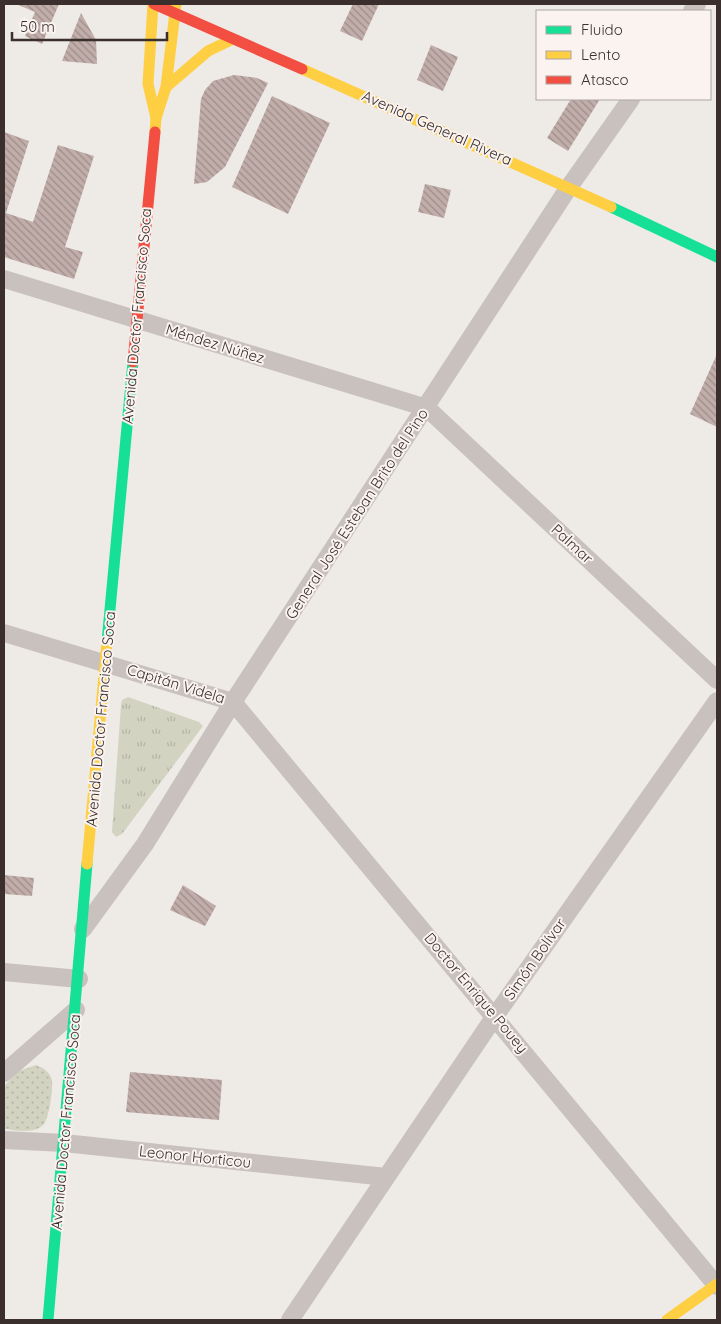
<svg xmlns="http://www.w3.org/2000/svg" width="721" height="1324" font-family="Quicksand,sans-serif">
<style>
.grass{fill:url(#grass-dots)}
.park{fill:url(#park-tufts)}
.building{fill:url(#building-back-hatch)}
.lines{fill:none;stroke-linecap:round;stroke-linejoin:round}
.street{stroke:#c8c1be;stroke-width:18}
.fast{stroke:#16e098;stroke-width:11}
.slow{stroke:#ffcf43;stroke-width:11}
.jam{stroke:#f24e42;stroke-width:11}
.labels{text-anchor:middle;stroke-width:4;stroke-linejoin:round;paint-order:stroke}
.street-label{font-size:15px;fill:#3a2f2c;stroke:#faf3ef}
</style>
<defs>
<pattern id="grass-dots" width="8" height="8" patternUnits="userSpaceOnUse" patternTransform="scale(1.25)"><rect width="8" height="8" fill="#d2d3c1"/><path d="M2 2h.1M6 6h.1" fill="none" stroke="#b5b5a6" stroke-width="1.8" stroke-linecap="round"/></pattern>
<pattern id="park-tufts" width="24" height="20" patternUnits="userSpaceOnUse" patternTransform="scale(1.25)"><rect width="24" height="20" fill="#d2d3c1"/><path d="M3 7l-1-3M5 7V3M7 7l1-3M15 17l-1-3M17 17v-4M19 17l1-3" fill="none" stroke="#b5b5a6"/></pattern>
<pattern id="building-back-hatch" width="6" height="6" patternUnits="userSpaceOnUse" patternTransform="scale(1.25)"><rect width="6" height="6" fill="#c1ada9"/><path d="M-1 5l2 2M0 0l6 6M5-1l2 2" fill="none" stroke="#9e8d8a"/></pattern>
</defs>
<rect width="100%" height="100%" fill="#eeeae6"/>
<path class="grass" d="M36,1065c7,2 15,8 16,16 1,8 -3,41 -10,45 -9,8 -27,4 -38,3v-43l15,-15z"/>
<polygon class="park" points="128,697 199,722 203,726 122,834 116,837 112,832 121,705 122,700"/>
<g class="building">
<polygon points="16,4 59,4 42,44 25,36 35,12"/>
<polygon points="353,4 379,4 362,41 340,31"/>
<polygon points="81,13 96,40 97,64 62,61"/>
<polygon points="431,45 458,57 443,91 417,80"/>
<polygon points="234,75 257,78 268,83 225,167 207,182 194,184 201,99 205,90 213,81"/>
<polygon points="272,96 330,123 288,214 232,187"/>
<polygon points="571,99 600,99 568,151 547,138"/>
<polygon points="4,132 29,141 6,213 33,222 58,145 94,156 65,247 83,252 74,279 4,257"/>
<polygon points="425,184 451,190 444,218 418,212"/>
<polygon points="717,354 717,427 690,414"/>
<polygon points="4,875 34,878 32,896 4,894"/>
<polygon points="183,885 216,906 205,926 170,910"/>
<polygon points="130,1072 222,1080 219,1120 126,1112"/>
</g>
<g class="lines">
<g class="street">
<polyline points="692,11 697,4"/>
<polyline points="4,279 427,408 717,680"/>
<polyline points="4,633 233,702 717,1286"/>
<polyline points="83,929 145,844 233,702 569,187 631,99"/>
<polyline points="4,972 79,979"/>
<polyline points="4,1073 76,1010"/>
<polyline points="4,1140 64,1143 386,1177"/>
<polyline points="290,1320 495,1016 717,701"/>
</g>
<g class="fast">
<polyline points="611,207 717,257"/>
<polyline points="107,642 133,362"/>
<polyline points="48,1320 87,864"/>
</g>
<g class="slow">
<polyline points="153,4 148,84 156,118"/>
<polyline points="302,69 611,207"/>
<polyline points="166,87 208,51 233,39"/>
<polyline points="155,132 156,118 166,87 176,4"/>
<polyline points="87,864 107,642"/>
<polyline points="667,1320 717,1284"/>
</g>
<g class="jam">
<polyline points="154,4 302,69"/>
<polyline points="133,362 155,132"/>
</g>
</g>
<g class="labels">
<g class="street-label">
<text transform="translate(437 128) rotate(24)" y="5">Avenida General Rivera</text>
<text transform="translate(137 316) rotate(-85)" y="5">Avenida Doctor Francisco Soca</text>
<text transform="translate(215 344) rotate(17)" y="5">Méndez Núñez</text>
<text transform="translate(357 514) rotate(-57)" y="5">General José Esteban Brito del Pino</text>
<text transform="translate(572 544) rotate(43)" y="5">Palmar</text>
<text transform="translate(176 684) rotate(17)" y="5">Capitán Videla</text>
<text transform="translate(101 719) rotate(-85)" y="5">Avenida Doctor Francisco Soca</text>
<text transform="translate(535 959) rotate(-55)" y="5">Simón Bolívar</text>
<text transform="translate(476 993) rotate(50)" y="5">Doctor Enrique Pouey</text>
<text transform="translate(66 1122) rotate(-85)" y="5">Avenida Doctor Francisco Soca</text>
<text transform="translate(195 1157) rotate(6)" y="5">Leonor Horticou</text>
</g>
</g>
<rect width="721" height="1324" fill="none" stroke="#3a2f2c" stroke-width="10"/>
<rect x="536" y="10" width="175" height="90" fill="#faf3ef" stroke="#ada5a1"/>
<rect x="546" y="26" width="25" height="8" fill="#16e098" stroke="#ada5a1"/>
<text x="581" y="35" font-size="15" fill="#3a2f2c">Fluido</text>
<rect x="546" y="51" width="25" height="8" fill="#ffcf43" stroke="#ada5a1"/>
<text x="581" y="60" font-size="15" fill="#3a2f2c">Lento</text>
<rect x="546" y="76" width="25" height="8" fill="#f24e42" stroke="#ada5a1"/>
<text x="581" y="85" font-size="15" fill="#3a2f2c">Atasco</text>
<path d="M12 32v8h155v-8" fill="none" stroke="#3a2f2c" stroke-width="2.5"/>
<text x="20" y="32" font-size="15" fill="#3a2f2c" stroke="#faf3ef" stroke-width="4" paint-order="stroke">50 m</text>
</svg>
